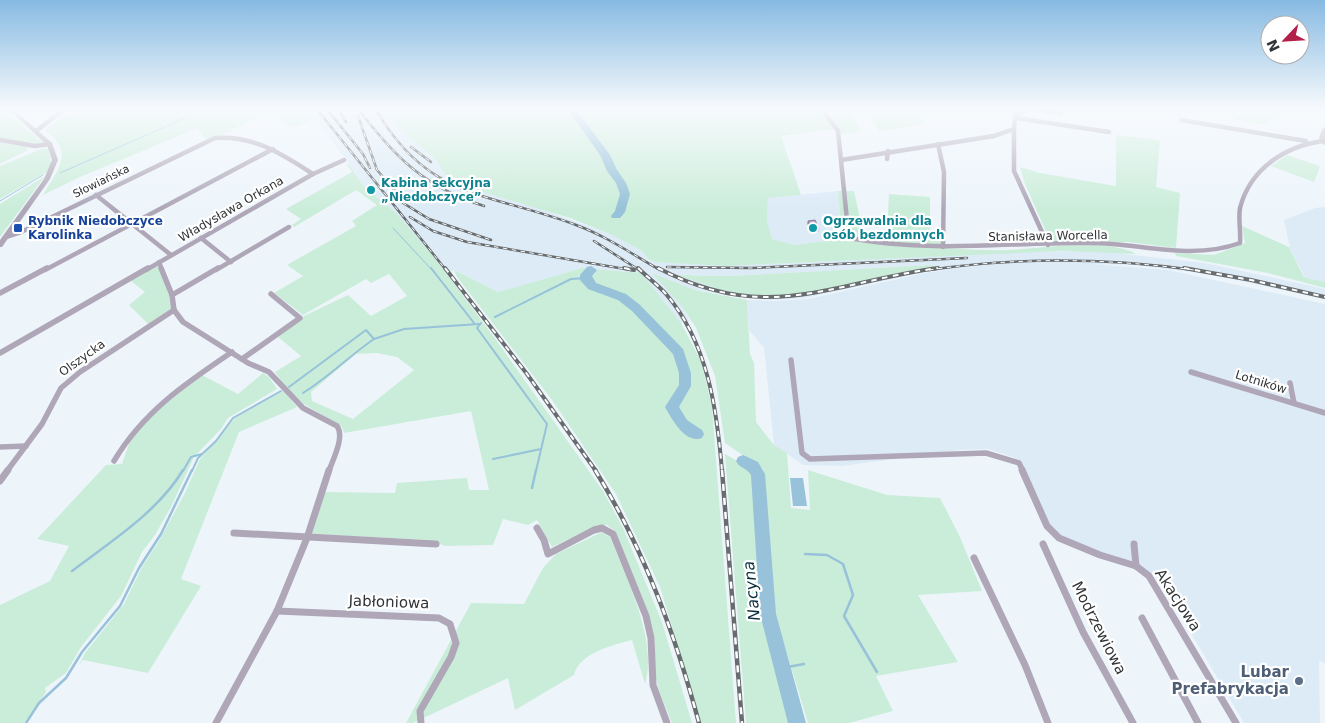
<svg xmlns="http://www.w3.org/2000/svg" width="1325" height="723" font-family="'DejaVu Sans',sans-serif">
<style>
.built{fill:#ddebf7;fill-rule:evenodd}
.green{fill:#caedd9;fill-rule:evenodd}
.water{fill:#97c2d9}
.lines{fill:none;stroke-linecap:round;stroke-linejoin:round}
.stream-far2{stroke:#97c2d9;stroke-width:1}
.stream-far1{stroke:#97c2d9;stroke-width:2}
.stream{stroke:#97c2d9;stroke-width:2.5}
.river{fill:#97c2d9;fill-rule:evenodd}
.minor-far2{stroke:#afa7b8;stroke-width:4.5}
.minor-far1{stroke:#afa7b8;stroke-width:5.5}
.minor{stroke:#afa7b8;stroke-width:7}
.tertiary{fill:#afa7b8;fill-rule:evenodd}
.rail-far2-casing{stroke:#676c6f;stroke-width:2.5}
.rail-far1-casing{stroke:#676c6f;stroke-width:4}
.rail-casing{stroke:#676c6f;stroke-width:4.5}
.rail-far2{stroke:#fff;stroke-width:1;stroke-dasharray:4.5;stroke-linecap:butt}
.rail-far1{stroke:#fff;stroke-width:2;stroke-dasharray:5.5;stroke-linecap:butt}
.rail{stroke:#fff;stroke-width:2.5;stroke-dasharray:7;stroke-linecap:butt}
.wall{fill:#a693b2}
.building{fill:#c1abcf;stroke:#877891}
.culture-dot{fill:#0f9aa8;stroke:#fff;stroke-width:2}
.transit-dot{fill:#1a4fb4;stroke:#fff;stroke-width:2}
.service-dot{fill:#5c6f8a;stroke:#fff;stroke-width:2}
.labels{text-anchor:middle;stroke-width:4.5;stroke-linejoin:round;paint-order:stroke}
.far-street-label{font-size:11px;fill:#323537;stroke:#fff}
.culture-label{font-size:12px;font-weight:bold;fill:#0d838f;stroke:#fff;text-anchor:start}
.street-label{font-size:12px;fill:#323537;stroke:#fff}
.transit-label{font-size:12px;font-weight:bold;fill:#164399;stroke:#fff;text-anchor:start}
.near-street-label{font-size:15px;fill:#323537;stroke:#fff}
.near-service-label{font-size:15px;font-weight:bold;fill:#4e5e75;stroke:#fff;text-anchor:end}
.near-water-label{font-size:16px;font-style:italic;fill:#082f3f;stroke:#fff}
</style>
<rect width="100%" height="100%" fill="#edf5fb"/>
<g class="built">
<path d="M307,108h83l11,22 35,30 10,14 166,61 30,16 7,9 -18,2 22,-1 71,5 298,-14 75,-1 108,12 120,26v10l-116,-25 -73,-9 -43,-1 75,6 157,34v359l-6,-2 1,62h-76l-86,-146 -106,-45 -31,-69 -8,-6 -25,-8 -27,1 -119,16 -39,-1 -29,-20 -10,-97 -15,-18 -2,-30 28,1 33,-2 117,-26 39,-6 -39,5 -120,26 -34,2 -76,-10 -41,-16 29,34 7,13 -9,2 -42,-50 -57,-5 -84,24 -44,-22 -9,5 -50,-63 -30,-24 -9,-15zM931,265l1,2 -118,25 -31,3 -52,-3 -52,-17 51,1z"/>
<polygon points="838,191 841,227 839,239 795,245 772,239 767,221 768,198"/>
<polygon points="1325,207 1325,282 1305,277 1290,248 1284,220 1315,208"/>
</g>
<g class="green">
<polygon points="0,108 1,108 44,143 40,145 0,139"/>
<path d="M86,108h191l-56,27 -16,4 -7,-11 -118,49 -37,18c9,-17 30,-39 11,-57 -2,-3 -6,-5 -9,-7l11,-11z"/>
<polygon points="288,108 302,108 314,119 293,128 277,119 289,112"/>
<path d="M390,108h428l16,21 -53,7 20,59 -33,3 -1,23 5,18 23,6 44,-6 2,-12 -3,-36h16l7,32v8l20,5 6,-3 2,-39 41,3v43h11l3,8c22,1 44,3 66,2 34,-2 97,-12 126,4l-73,-3 -339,15 -68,-4 -7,-2 -7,-9 -30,-16 -42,-17 -101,-30 -24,-14 -9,-14 -35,-30 -9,-12z"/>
<polygon points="823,108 915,108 925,124 879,131 865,109 849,111 861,132 842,134"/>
<path d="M1217,108h63l8,7 -17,4 -2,4c-12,4 -44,-5 -52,-15z"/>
<polygon points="1116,135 1160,140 1156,187 1180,193 1176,248 1128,242 1051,243 1025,184 1020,167 1040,173 1116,186"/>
<polygon points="0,143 26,146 28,150 0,164"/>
<polygon points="41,149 49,149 51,164 47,172 0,199 0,166"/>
<polygon points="1287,155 1320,166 1314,182 1271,166"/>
<path d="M349,164l16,24 30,24 39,45 60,80 109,154 20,37 39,94 30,101h-20l-13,-32 -4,-17v-33l-8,-31 -32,-79 -8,-6 -11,1 -44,21 -15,-27 -9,5 -25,-6 -10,26 -48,1 -15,-6 -118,-6 13,-42 70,1 2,-10 70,-5 2,12h20l-18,-79 -127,22 -2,-6 -38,-23 -17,-15 -12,-17 26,-16 -23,-19 26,-21 44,-21 23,21 36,-20 -18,-22 -18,9 -5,-4 -63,36 -29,-22 29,-17 -16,-11 69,-39 -4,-5 25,-16 -21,-15 -62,37 -2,-2 9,-6 -15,-10 66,-37 -5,-7zM376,353l21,4 17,13 -61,49 -41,-18 -1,-9 45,-38z"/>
<polygon points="45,176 0,237 0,204"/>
<polygon points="1242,226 1289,247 1304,277 1325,282 1325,288 1268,273 1176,256 1175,253 1214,255 1245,243"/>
<polygon points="157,265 167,287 172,308 148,324 129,305 145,292 131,281"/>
<path d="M932,265l1,2c-68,9 -132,38 -202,25 -18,-3 -36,-12 -55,-17l54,1z"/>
<polygon points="582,268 641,273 681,323 701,361 712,407 736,723 701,723 660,587 616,494 552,400 457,277 454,270 498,292"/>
<polygon points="652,273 695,290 747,300 750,354 754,363 756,422 774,445 787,453 791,508 810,510 808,470 887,495 940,498 960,537 982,591 918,595 958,662 876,676 893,711 849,723 808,723 775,614 763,469 725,443 715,376 696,328 683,308"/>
<polygon points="263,373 269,377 277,389 228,418 221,429 194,457 171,507 155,535 142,552 121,596 81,647 66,673 45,688 46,692 24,723 0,723 0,605 50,581 69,546 37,539 106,465 122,464 131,438 143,422 202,375 238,394"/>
<polygon points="283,391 297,407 239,432 181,579 201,586 148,673 83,660 79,665 85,653 124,604 142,567 159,541 185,493 200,459 235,418"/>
<polygon points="725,454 750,468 755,476 761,589 766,619 792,723 746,723"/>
<path d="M602,532l8,5c16,41 48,103 35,147l-13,-44c-19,5 -53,13 -58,35l-59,35 -7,-32 -95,45h-7l65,-120 53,1 19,-36 13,-14z"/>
</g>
<polygon class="water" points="790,478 803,478 807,506 793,506"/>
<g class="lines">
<g class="stream-far2">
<polyline points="60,173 192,115 200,108"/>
<polyline points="0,201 43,175"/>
<polyline points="393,228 432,270"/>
</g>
<g class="stream-far1">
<polyline points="431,268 474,323"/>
<polyline points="495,317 571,279 586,278"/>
<polyline points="481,323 477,328 547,424 536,471"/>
<polyline points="289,387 366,330 374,339 404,329 479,324"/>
<path d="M303,393c26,-16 46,-37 71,-54"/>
<polyline points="493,459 541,449"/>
<polyline points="183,471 191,457 202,454"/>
<polyline points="192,471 198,458 216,441 233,418 281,391"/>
</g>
<g class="stream">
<polyline points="532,488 536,470"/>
<polyline points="805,554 827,555 843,564 853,595 844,616 877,672"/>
<path d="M72,571c38,-29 86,-59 111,-101"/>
<polyline points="782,668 804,664"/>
<polyline points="26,723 39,703 66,678 82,652 120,606 139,568 161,534 192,470"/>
</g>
<g class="river">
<polygon points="567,108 575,108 610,155 617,170 626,183 630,194 625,212 620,218 612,218 611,216 615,211 620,194 616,183 607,171 600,155"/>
<path d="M591,266l6,4 -5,6 4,7 30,11 14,11 43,44 8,24v13l-12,21 8,13 15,10 2,4 -2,4c-17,6 -30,-19 -37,-31l14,-22v-12l-6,-19 -41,-43 -14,-11 -30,-11 -8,-9v-5l7,-8z"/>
<path d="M743,455l15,7 7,12 11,140 30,109h-18l-28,-109 -9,-139c-4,-7 -12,-7 -15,-14l2,-4z"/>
</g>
<g class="minor-far2">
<path d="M821,108l17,23 10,99 7,9c80,14 155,3 235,4 51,0 100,18 150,0 1,-12 -2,-24 0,-35 10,-39 45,-62 83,-67"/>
<polyline points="1029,108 1061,113"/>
<polyline points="1016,115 1029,108"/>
<polyline points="1016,118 1109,132"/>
<polyline points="1181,120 1306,141"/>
<polyline points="1014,129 1014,171 1048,245"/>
<polyline points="36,131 66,108"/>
<polyline points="0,140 35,146 50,144"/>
<polyline points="938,144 944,172 943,247"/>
<polyline points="887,159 888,151"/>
<polyline points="841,160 994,136 1014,129 1016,108"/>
<polyline points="96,195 171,255"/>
<path d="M6,237l15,-5 194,-94c39,-3 67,16 98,36"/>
<polyline points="201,238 231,262"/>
<polyline points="159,262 162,270"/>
<polyline points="45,270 273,149"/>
<polyline points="146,270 313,174 344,160"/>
<polyline points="216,270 289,227"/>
</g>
<g class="minor-far1">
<polyline points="161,268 172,295 174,310"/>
<polyline points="0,293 47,268"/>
<polyline points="172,295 218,268"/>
<path d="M174,310l9,12 65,41 21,9 34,36 34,18c8,11 -4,33 -8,45"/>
<polyline points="0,353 148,268"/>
<polyline points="242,359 300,318 271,294"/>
<polyline points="791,360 802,453 810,459 986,453 1019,463 1023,471"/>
<polyline points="1191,372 1325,413"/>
<polyline points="1290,383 1294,403"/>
<polyline points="0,447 26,446"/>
<path d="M114,461c29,-49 72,-78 118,-109"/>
<polyline points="7,471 42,424 61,388 80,372 174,310"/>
</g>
<g class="minor">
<polyline points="1022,470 1047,526 1059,538 1100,555 1136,566 1149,576 1236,723"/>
<polyline points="0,481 8,470"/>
<polyline points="537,528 544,540 548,554 594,530 602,528 613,534 646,616 651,638 653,685 667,723"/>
<polyline points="234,533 436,544"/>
<polyline points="1043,544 1083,632 1133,723"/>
<polyline points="1134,544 1136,566"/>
<polyline points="974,558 1025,665 1048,723"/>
<polyline points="277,611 439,618 450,624 456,643 451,657 420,711 421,723"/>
<polyline points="1142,618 1198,723"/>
<polyline points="216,723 277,611 307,538 329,470"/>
</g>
<g class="tertiary">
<polygon points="7,108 12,108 52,143 58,160 50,179 2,247 0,247 0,240 44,179 52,160 47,145"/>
<polygon points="1325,127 1325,145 1323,144 1319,138 1322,129"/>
</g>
<defs>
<g id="rail-far2">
<polyline points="316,108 446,270"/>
<polyline points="326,108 363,154 370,168"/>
<polyline points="338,108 346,122"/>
<path d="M357,108c40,50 65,78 127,98"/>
<path d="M375,108c53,93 114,84 201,117 30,11 56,29 84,45"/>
<polyline points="358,116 377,170 403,200"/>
<polyline points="411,147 431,162"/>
<polyline points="395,198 429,219 491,240"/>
<polyline points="410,217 433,231 467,242 631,270"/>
<polyline points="594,241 639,270"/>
<polyline points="667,267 751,268 967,258"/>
<path d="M929,270c88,-13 177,-12 265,0"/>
</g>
<g id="rail-far1">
<polyline points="445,268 527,374 596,471"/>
<polyline points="624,268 634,270"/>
<path d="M638,268c9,9 20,17 28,26 42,49 51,116 56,177"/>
<path d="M658,268c108,57 172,15 280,0"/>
<polyline points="1184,268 1251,280 1325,297"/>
</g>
<g id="rail">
<path d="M595,470c49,79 80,164 104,253"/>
<polyline points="722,470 742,723"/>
</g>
</defs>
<use href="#rail-far2" class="rail-far2-casing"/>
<use href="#rail-far1" class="rail-far1-casing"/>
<use href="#rail" class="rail-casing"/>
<use href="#rail-far2" class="rail-far2"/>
<use href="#rail-far1" class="rail-far1"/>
<use href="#rail" class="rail"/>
</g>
<polygon class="wall" points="808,221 819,229 818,232 811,232 807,223"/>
<polygon class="building" points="815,220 819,229 812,230 808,221"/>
<linearGradient id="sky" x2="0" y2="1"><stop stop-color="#87bae2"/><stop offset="0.52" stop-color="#f7fafd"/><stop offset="1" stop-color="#f7fafd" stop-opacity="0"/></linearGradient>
<rect width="1325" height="209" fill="url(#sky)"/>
<g class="culture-dot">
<circle cx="371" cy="190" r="5"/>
<circle cx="813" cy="228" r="5"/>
</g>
<rect class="transit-dot" x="13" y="223" width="10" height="10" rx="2.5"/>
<circle class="service-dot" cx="1299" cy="681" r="5"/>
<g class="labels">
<g class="far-street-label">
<text transform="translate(101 181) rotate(-26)" y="4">Słowiańska</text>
</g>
<g class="culture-label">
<text x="381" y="187">Kabina sekcyjna<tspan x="381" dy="14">„Niedobczyce”</tspan></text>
<text x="823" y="225">Ogrzewalnia dla<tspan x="823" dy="14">osób bezdomnych</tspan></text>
</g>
<g class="street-label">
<text transform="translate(231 209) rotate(-30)" y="4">Władysława Orkana</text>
<text transform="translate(1048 236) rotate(-1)" y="4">Stanisława Worcella</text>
<text transform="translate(82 358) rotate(-36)" y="4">Olszycka</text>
<text transform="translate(1261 382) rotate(17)" y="4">Lotników</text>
</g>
<g class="transit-label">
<text x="28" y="225">Rybnik Niedobczyce<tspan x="28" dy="14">Karolinka</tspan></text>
</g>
<g class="near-street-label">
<text transform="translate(1178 600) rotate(57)" y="5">Akacjowa</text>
<text transform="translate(389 602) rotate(2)" y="5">Jabłoniowa</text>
<text transform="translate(1099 628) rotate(63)" y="5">Modrzewiowa</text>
</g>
<g class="near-service-label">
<text x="1289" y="677">Lubar<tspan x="1289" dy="17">Prefabrykacja</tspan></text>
</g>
<g class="near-water-label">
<text transform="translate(751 591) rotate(-96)" y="6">Nacyna</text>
</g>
</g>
<g transform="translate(1285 40) rotate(245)"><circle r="24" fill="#ffffff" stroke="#adaeaf"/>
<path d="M0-4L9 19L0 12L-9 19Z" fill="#b21f48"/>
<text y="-8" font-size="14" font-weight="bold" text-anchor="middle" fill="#323537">N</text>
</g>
</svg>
